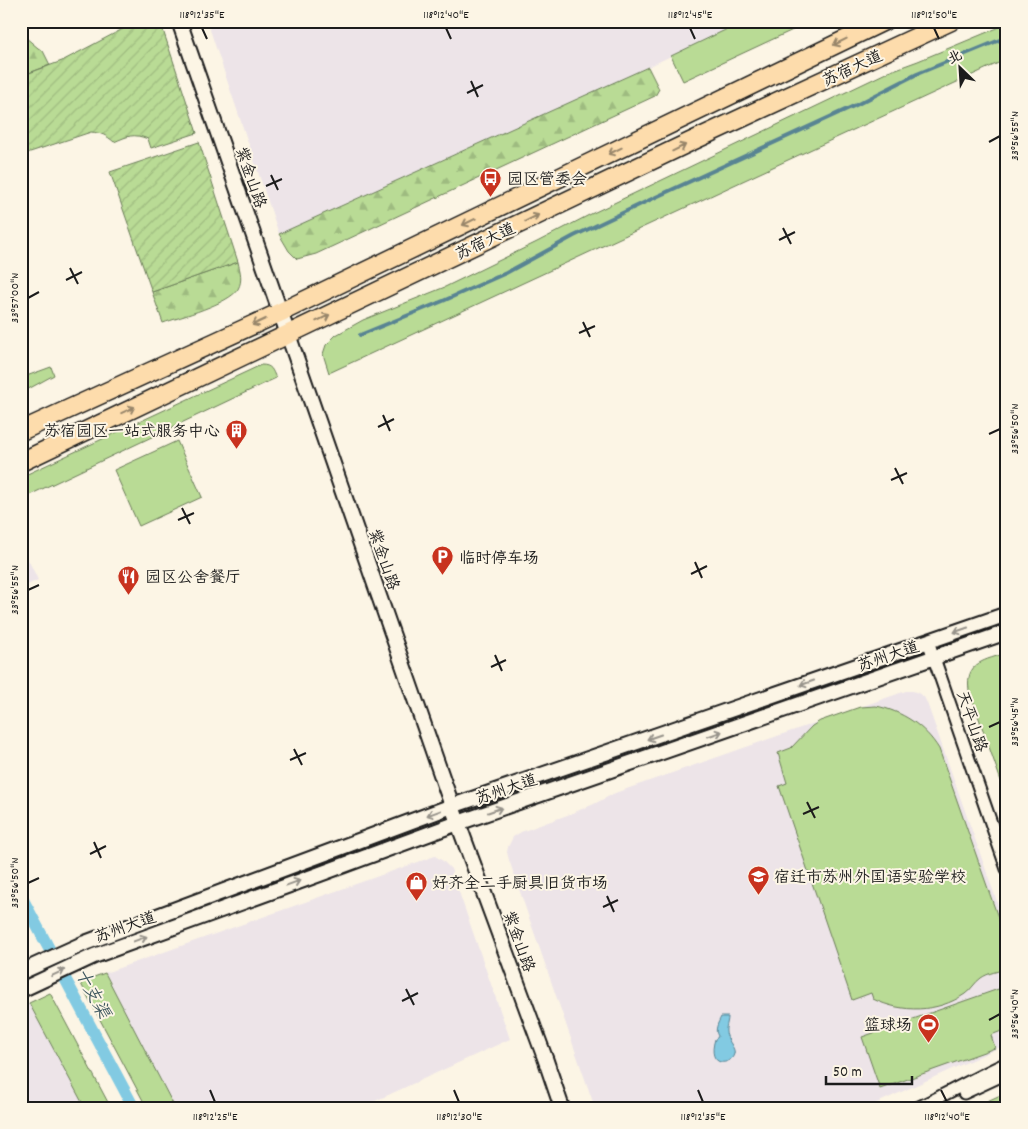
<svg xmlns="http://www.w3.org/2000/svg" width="1028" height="1129" font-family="Dekko,'LXGW WenKai TC',sans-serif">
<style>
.built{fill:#ede4e8}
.grass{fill:#b9db95;stroke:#6a7c58}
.forest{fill:url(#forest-firs);stroke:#6a7c58}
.garden{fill:url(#garden-furrows);stroke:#6a7c58}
.water{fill:#82cae2;stroke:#598493}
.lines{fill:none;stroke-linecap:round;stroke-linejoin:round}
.stream{stroke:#598493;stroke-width:4}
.canal{stroke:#82cae2;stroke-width:12}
.minor-casing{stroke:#1c1c1c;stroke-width:15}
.tertiary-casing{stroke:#1c1c1c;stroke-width:18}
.primary-casing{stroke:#1c1c1c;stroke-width:21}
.minor{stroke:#fcf5e5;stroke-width:11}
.tertiary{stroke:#fcf5e5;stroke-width:14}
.primary{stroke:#fddcac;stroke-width:18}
.oneway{stroke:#98866b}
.oneway2{stroke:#97938b}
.ticks{fill:none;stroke:#1c1c1c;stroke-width:2}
.labels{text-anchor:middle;stroke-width:4;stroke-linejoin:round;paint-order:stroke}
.street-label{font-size:16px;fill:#1c1c1c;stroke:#fcf5e5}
.poi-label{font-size:16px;fill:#1c1c1c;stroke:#fcf5e5;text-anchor:start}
.water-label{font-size:18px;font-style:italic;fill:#405961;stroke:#fcf5e5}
.neatline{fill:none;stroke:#1c1c1c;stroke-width:2}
.ticks-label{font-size:12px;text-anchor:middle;fill:#1c1c1c}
</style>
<defs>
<pattern id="forest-firs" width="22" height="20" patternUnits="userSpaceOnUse" patternTransform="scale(1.25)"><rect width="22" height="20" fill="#b9db95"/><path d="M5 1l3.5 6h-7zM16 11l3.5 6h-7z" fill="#9ebb80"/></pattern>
<pattern id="garden-furrows" width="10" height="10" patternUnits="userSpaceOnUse" patternTransform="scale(1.25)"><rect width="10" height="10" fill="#b9db95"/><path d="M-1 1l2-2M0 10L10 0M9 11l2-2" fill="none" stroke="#9ebb80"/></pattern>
</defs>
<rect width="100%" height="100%" fill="#fcf5e5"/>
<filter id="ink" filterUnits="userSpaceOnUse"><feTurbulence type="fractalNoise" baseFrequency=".02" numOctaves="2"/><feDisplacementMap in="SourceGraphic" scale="10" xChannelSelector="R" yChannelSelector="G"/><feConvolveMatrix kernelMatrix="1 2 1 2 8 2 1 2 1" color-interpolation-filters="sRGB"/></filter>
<g filter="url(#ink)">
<g class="built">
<polygon points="207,21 744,21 648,67 279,234"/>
<polygon points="21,545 38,580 21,588"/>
<polygon points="906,691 913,691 918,693 924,697 927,703 1007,930 1007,1044 866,1108 595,1108 509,860 507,852 508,847 513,837 521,832 570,814 594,804 615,793"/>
<polygon points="435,856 443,861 451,869 510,1039 360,1108 175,1108 105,973"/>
<polygon points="29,1003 85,1108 21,1108 21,1006"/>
</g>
<g class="grass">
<polygon points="744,21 812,21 683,81 671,56"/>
<polygon points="1007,24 1007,59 788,160 329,373 323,354 326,345 336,335 363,320 445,287 537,242 591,214 888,72 918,61"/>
<path d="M261,365c11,0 11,5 15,13l-255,121v-22z"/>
<polygon points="51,367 54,375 21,393 21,378"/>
<polygon points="177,441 202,497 139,526 114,470"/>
<path d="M1007,653v145l-38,-108c-4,-28 16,-30 38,-37z"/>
<path d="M876,706c26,5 49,20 63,43l68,194v26c-8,2 -19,4 -26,9 -6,4 -10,12 -16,16 -28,19 -63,19 -92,5l-2,-6 -19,7 -73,-214 8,-3 -9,-30 13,-5 21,-22 8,-5 40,-14z"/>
<polygon points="105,973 175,1108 147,1108 80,982"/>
<polygon points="1007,986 1007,1029 991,1035 995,1048 880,1089 862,1037"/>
<polygon points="50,993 111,1108 85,1108 29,1003"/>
<polygon points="1007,1092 1007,1108 972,1108"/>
</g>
<g class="forest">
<polygon points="25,37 38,48 43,51 50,65 21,76 21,38"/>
<polygon points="648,67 659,89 655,96 316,254 297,259 289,251 279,234"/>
<path d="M238,262c2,9 5,18 0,27 -9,15 -58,28 -75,34l-11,-31z"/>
</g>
<g class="garden">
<path d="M138,21h22l37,112 -46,15 -3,-9c-15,-6 -20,-3 -34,3 -8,-7 -13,-9 -23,-10l-70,23v-79l41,-15z"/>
<polygon points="199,142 238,262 152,292 110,172"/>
</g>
<path class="water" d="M721,1017h7c0,7 -4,12 -1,19 1,5 9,13 7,18 -3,12 -28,14 -19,-15l2,-1 1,-2c-4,-6 0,-13 3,-19z"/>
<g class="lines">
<polyline class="stream" points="360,335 443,301 506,273 574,236 656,197 856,105 917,74 1007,37"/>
<polyline class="canal" points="21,896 134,1108"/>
<defs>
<g id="minor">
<polyline points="928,641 1007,869"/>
<polyline points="964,1093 1007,1073"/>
<path d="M917,1108c30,-14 59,-31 90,-45"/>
</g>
<g id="tertiary">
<polyline points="179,21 458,823 545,1058 562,1108"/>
<polyline points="21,972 85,943 452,806 1007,614"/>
<polyline points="21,990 94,956 320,874 458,823 1007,632"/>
</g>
<g id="primary">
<polyline points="21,431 281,312 884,21"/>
<polyline points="21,462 690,142 951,21"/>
</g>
</defs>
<use href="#minor" class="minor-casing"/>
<use href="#tertiary" class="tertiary-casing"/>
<use href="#primary" class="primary-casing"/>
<use href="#minor" class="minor"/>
<use href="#tertiary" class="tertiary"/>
<use href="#primary" class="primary"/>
</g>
<defs><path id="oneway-shaft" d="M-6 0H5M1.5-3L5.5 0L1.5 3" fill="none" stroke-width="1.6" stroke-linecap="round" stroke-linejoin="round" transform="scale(1.25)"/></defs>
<g class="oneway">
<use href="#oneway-shaft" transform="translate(840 42) rotate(154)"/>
<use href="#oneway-shaft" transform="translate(679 148) rotate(-26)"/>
<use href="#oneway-shaft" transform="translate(615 151) rotate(154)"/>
<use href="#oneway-shaft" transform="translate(532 218) rotate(-26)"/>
<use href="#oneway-shaft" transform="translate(469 222) rotate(154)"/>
<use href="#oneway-shaft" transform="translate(323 318) rotate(-26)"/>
<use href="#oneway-shaft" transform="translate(259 322) rotate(155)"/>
<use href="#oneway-shaft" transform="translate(128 410) rotate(-25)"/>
</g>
<g class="oneway2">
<use href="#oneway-shaft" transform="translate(961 630) rotate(161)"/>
<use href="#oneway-shaft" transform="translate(807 683) rotate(161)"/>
<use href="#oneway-shaft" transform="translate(715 734) rotate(-19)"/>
<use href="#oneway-shaft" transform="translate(654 737) rotate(161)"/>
<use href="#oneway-shaft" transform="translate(495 810) rotate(-19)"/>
<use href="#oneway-shaft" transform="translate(434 813) rotate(160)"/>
<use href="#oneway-shaft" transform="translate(293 883) rotate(-20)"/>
<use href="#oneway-shaft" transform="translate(140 939) rotate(-20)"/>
<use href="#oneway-shaft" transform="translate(58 973) rotate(-25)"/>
</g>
</g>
<path class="ticks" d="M202,28l5,11M446,28l5,11M690,28l5,11M934,28l5,11M471,81l7,16M467,93l16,-8M989,142l11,-6M271,175l7,15M266,186l16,-7M783,228l8,16M779,240l16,-8M70,268l8,16M66,280l16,-8M28,298l11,-6M583,322l7,15M579,333l16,-7M383,415l7,16M378,427l16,-8M989,434l11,-5M895,468l8,16M891,480l16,-7M182,508l8,16M178,520l16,-7M695,562l7,16M691,574l16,-8M28,590l11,-5M495,655l7,16M491,667l15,-7M989,727l11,-5M294,749l8,16M290,760l16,-7M807,802l8,16M803,814l16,-7M94,842l7,16M90,854l16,-8M28,883l11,-5M607,896l7,16M603,907l15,-7M406,989l8,16M402,1001l16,-8M989,1020l11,-6M210,1090l5,12M454,1090l5,12M698,1090l5,12M941,1090l6,12"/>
<defs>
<symbol id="bus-pin" viewBox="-11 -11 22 30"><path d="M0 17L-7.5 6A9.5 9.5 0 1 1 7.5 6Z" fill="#c8321e" stroke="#fcf5e5"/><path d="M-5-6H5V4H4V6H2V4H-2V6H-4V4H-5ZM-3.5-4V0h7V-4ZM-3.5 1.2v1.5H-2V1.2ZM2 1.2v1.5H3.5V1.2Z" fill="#fff"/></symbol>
<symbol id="building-pin" viewBox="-11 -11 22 30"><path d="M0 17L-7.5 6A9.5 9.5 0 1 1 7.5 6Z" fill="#c8321e" stroke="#fcf5e5"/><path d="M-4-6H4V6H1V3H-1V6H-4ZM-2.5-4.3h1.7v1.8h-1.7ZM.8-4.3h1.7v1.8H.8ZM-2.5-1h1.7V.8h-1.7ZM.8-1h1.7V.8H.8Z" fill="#fff"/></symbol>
<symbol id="parking-pin" viewBox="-11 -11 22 30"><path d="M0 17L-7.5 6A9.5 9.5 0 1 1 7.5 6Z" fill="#c8321e" stroke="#fcf5e5"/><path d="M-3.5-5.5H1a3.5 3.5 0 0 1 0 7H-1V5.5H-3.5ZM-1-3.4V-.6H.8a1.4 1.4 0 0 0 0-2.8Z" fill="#fff"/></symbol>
<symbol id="restaurant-pin" viewBox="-11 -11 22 30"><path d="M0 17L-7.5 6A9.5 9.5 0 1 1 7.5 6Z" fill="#c8321e" stroke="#fcf5e5"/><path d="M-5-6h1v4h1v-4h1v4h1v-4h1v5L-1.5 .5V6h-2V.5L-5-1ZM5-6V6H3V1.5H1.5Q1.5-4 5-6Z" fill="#fff"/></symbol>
<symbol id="school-pin" viewBox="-11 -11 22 30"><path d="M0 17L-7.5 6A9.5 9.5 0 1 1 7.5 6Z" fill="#c8321e" stroke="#fcf5e5"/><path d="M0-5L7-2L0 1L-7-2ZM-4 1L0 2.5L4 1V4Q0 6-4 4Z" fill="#fff"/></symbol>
<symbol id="shop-pin" viewBox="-11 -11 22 30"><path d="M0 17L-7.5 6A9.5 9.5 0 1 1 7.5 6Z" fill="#c8321e" stroke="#fcf5e5"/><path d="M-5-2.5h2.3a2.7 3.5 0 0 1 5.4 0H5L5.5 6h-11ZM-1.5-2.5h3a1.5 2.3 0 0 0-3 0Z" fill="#fff"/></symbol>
<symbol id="stadium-pin" viewBox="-11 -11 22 30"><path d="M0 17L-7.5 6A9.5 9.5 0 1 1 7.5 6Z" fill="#c8321e" stroke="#fcf5e5"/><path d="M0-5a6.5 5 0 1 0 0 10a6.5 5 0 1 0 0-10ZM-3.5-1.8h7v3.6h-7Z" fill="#fff"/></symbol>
</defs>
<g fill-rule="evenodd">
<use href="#bus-pin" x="478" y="166" width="25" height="34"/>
<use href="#building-pin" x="224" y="418" width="25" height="34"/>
<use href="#parking-pin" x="430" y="544" width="25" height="34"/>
<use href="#restaurant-pin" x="116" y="564" width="25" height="34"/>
<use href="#school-pin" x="746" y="864" width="25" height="34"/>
<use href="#shop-pin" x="404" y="870" width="25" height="34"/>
<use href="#stadium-pin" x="916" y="1012" width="25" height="34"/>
</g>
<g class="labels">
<g class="street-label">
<text transform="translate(852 67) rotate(-25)" y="6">苏宿大道</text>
<text transform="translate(252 177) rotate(71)" y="6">紫金山路</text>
<text transform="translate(485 240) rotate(-26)" y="6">苏宿大道</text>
<text transform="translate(385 559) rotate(71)" y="6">紫金山路</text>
<text transform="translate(888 655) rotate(-19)" y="6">苏州大道</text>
<text transform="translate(973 721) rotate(71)" y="6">天平山路</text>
<text transform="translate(506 788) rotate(-19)" y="6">苏州大道</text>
<text transform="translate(125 926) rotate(-20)" y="6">苏州大道</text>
<text transform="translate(520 941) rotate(70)" y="6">紫金山路</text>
</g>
<g class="poi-label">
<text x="507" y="184">园区管委会</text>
<text x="220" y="436" text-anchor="end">苏宿园区一站式服务中心</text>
<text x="459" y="563">临时停车场</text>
<text x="145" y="582">园区公舍餐厅</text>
<text x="774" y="882">宿迁市苏州外国语实验学校</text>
<text x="432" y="888">好齐全二手厨具旧货市场</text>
<text x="912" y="1030" text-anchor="end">篮球场</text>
</g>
<g class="water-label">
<text transform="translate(93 993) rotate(62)" y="6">十支渠</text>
</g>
</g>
<rect width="1028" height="1129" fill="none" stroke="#fcf5e5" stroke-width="55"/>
<g transform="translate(960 68) rotate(335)" stroke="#fcf5e5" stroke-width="4" paint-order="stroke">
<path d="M0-4L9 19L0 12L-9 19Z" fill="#1c1c1c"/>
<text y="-8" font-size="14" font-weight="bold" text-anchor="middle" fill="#1c1c1c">北</text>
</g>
<path d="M826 1076v8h86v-8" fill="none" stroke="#1c1c1c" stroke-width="2.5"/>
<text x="833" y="1076" font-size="15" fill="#1c1c1c" stroke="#fcf5e5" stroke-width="4" paint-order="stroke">50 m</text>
<rect x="28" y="28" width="972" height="1074" class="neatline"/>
<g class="ticks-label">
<text x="202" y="18">118°12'35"E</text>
<text x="446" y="18">118°12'40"E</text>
<text x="690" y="18">118°12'45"E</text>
<text x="934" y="18">118°12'50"E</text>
<text transform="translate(1014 136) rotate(-90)" y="4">33°56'55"N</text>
<text transform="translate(14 298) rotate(-90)" y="4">33°57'00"N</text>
<text transform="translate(1014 429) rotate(-90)" y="4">33°56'50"N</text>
<text transform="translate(14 590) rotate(-90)" y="4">33°56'55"N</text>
<text transform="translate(1014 722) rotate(-90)" y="4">33°56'45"N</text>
<text transform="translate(14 883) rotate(-90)" y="4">33°56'50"N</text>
<text transform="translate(1014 1014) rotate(-90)" y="4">33°56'40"N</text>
<text x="215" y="1120">118°12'25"E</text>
<text x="459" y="1120">118°12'30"E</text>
<text x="703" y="1120">118°12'35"E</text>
<text x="947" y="1120">118°12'40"E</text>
</g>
</svg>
